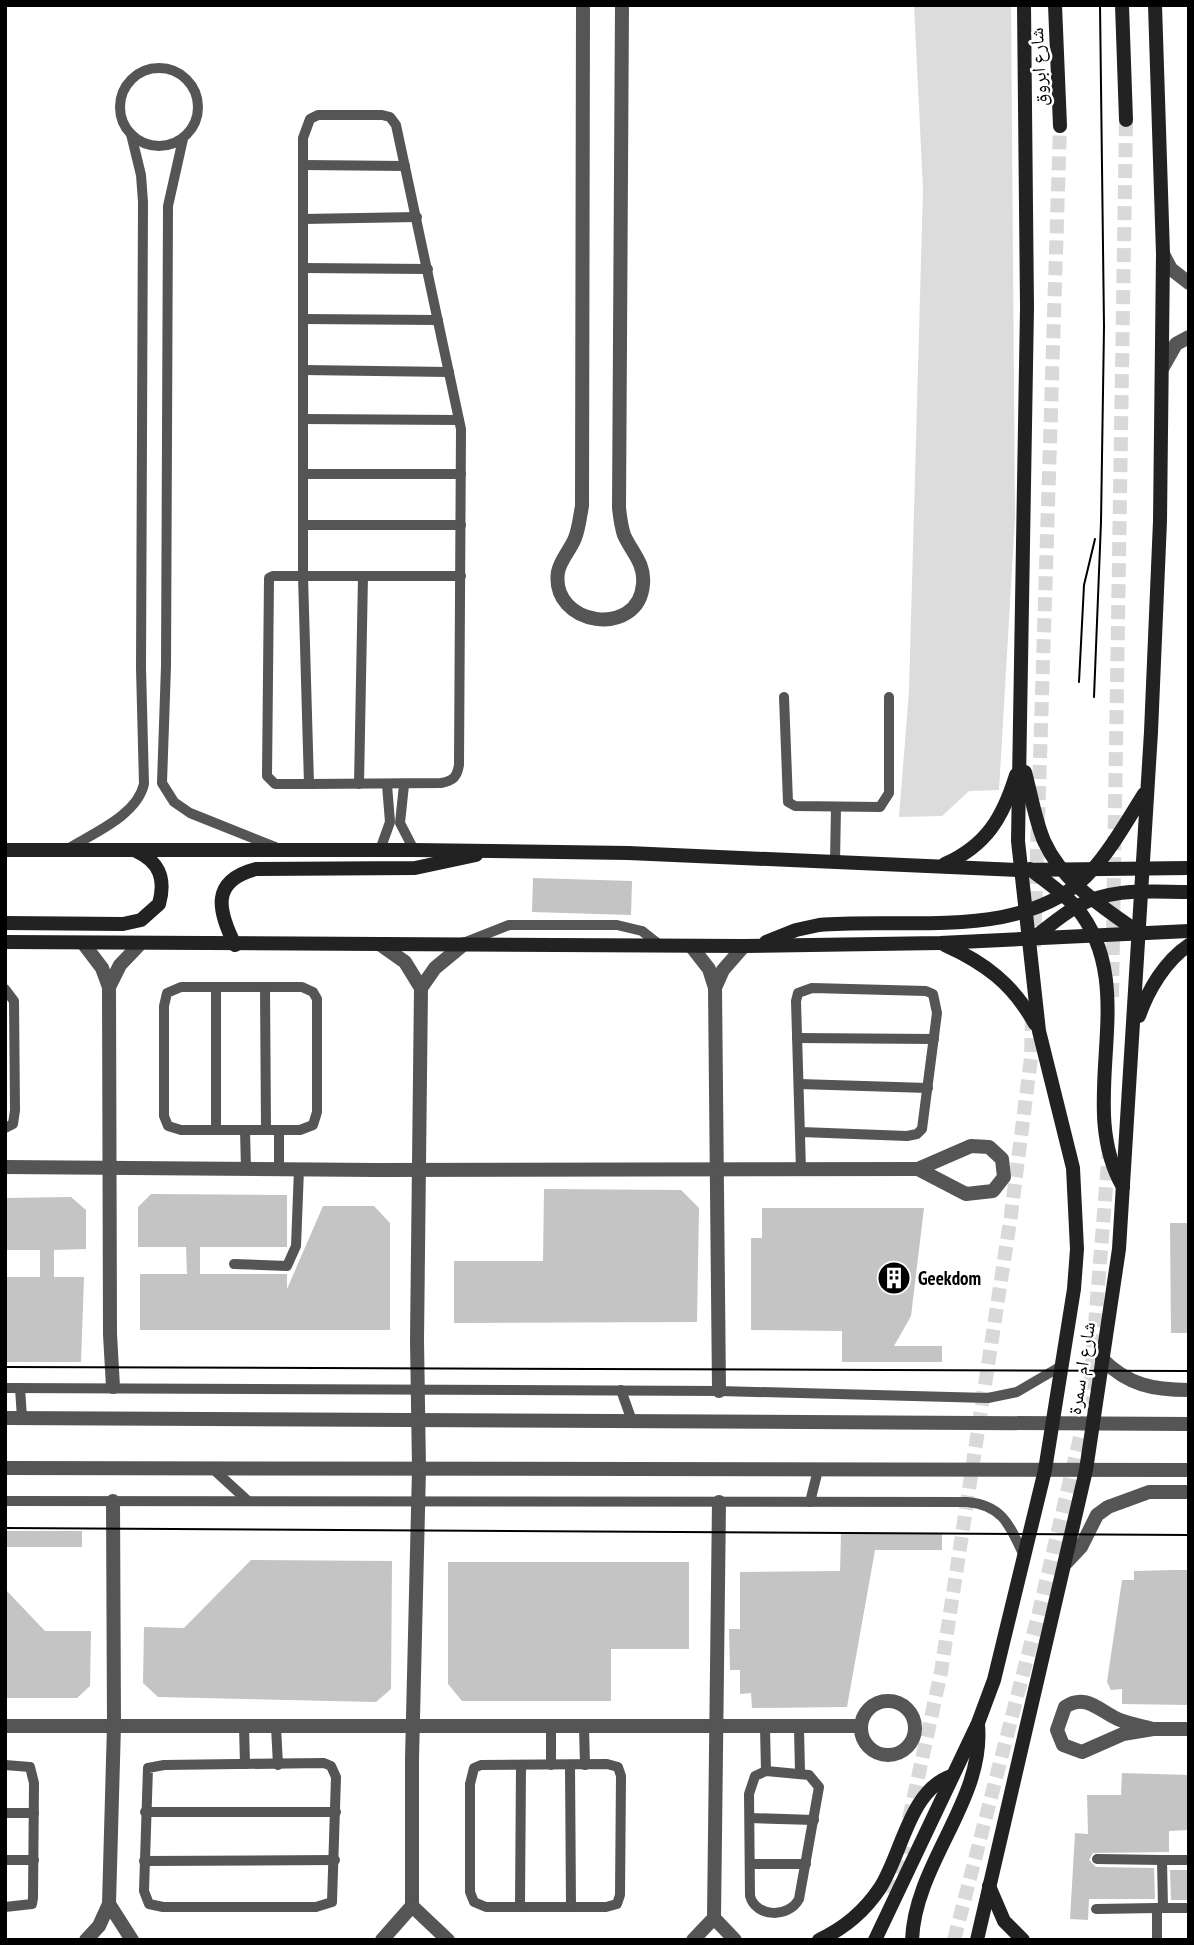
<svg xmlns="http://www.w3.org/2000/svg" width="1194" height="1945" font-family="'PT Sans Narrow','Noto Naskh Arabic',sans-serif">
<style>
.green{fill:#dcdcdc}
.building{fill:#c4c4c4}
.lines{fill:none;stroke-linecap:round;stroke-linejoin:round}
.secondary-tunnel{stroke:#d9d9d9;stroke-width:14;stroke-dasharray:14 7;stroke-linecap:butt}
.lane{stroke:#555;stroke-width:10}
.street{stroke:#555;stroke-width:14}
.secondary{stroke:#222;stroke-width:14}
.tram{stroke:#000;stroke-width:2}
.labels{text-anchor:middle;stroke-width:5;stroke-linejoin:round;paint-order:stroke}
.street-label{font-size:19px;fill:#000;stroke:#fff}
.poi-label{font-size:19px;font-weight:bold;fill:#000;stroke:#fff;text-anchor:start}
</style>
<rect width="100%" height="100%" fill="#fff"/>
<polygon class="green" points="914,5 1011,5 1015,518 999,790 969,791 942,816 899,817 909,691 923,189"/>
<g class="building">
<polygon points="533,878 632,881 631,915 532,912"/>
<polygon points="544,1189 681,1190 699,1208 697,1322 454,1323 454,1261 543,1261"/>
<polygon points="151,1194 287,1195 287,1247 200,1247 200,1274 287,1274 287,1289 323,1206 374,1206 390,1223 390,1330 140,1330 140,1274 187,1274 186,1247 138,1247 138,1207"/>
<polygon points="71,1197 86,1210 86,1249 54,1250 54,1277 84,1277 81,1362 5,1362 5,1277 40,1277 40,1250 5,1250 5,1198"/>
<polygon points="762,1208 924,1208 911,1316 894,1346 942,1346 942,1362 842,1362 842,1331 751,1330 751,1238 762,1238"/>
<polygon points="1170,1223 1189,1223 1189,1333 1171,1333"/>
<rect x="5" y="1531" width="77" height="16"/>
<polygon points="841,1533 942,1534 942,1550 875,1550 847,1707 752,1708 751,1693 740,1694 740,1670 730,1670 729,1629 740,1629 740,1572 840,1571"/>
<polygon points="251,1560 392,1561 391,1689 376,1702 158,1697 143,1683 144,1627 184,1628"/>
<polygon points="448,1562 689,1562 689,1649 611,1649 611,1701 462,1701 448,1684"/>
<polygon points="1172,1570 1189,1570 1189,1705 1122,1704 1122,1689 1111,1690 1107,1682 1122,1580 1134,1580 1134,1571"/>
<polygon points="5,1589 45,1631 91,1631 90,1686 77,1698 5,1698"/>
<polygon points="1122,1773 1189,1775 1189,1830 1169,1831 1169,1852 1093,1853 1089,1860 1096,1867 1154,1868 1155,1899 1089,1899 1088,1920 1070,1919 1075,1833 1088,1834 1087,1795 1121,1795"/>
<polygon points="1170,1870 1189,1870 1189,1900 1171,1900"/>
</g>
<g class="lines">
<g class="secondary-tunnel">
<polyline points="1034,947 1060,126"/>
<polyline points="1112,997 1126,120"/>
<polyline points="909,1819 941,1672 1011,1215 1031,1058 1032,1013"/>
<polyline points="893,1894 904,1846"/>
<polyline points="954,1940 1038,1616 1089,1399 1109,1150"/>
</g>
<g class="lane">
<circle cx="159" cy="107" r="39"/>
<path d="M318,115h64l8,2 6,8 65,304 -2,336c-2,12 -6,16 -18,18l-132,1 -6,-208v-438l7,-19z"/>
<polyline points="183,139 168,206 166,666 162,783 174,802 190,813 275,847"/>
<polyline points="303,165 405,166"/>
<polyline points="303,219 417,217"/>
<polyline points="303,268 428,269"/>
<polyline points="303,319 438,320"/>
<polyline points="303,370 449,372"/>
<polyline points="303,419 459,420"/>
<polyline points="304,474 461,474"/>
<polyline points="304,525 461,525"/>
<polyline points="784,697 788,802 795,806 880,807 889,793 889,697"/>
<polyline points="309,784 275,784 267,776 269,578 273,576 461,576"/>
<polyline points="359,784 363,576"/>
<polyline points="404,785 400,823 414,850"/>
<path d="M66,850c25,-16 71,-34 78,-66l-3,-116 2,-466 -2,-27 -10,-41"/>
<polyline points="380,850 390,822 387,785"/>
<polyline points="835,862 836,807"/>
<polyline points="466,942 509,925 617,925 642,931 661,946"/>
<polygon points="181,987 302,987 313,992 317,999 317,1112 313,1125 300,1130 181,1130 168,1126 164,1116 164,1006 167,993"/>
<polyline points="216,987 216,1130"/>
<polyline points="265,987 266,1130"/>
<polyline points="5,989 14,1001 15,1110 13,1124 5,1128"/>
<polyline points="797,1038 934,1039"/>
<polyline points="799,1084 928,1088"/>
<polyline points="245,1130 246,1169"/>
<polyline points="801,1132 907,1136 917,1134 922,1129 937,1013 933,994 926,991 812,988 798,993 796,1001 801,1170"/>
<polyline points="279,1169 279,1130"/>
<polyline points="234,1264 287,1266 296,1246 299,1169"/>
<polyline points="5,1388 719,1391 988,1398 1017,1392 1063,1365"/>
<polyline points="20,1388 22,1418"/>
<polyline points="621,1390 632,1421"/>
<polyline points="213,1469 248,1501"/>
<path d="M5,1501l962,1c36,3 43,24 57,54"/>
<polyline points="810,1502 818,1470"/>
<polyline points="244,1726 245,1764"/>
<polyline points="276,1727 278,1765"/>
<polyline points="551,1727 551,1765"/>
<polyline points="584,1727 585,1765"/>
<polyline points="765,1728 766,1771"/>
<polyline points="799,1728 800,1772"/>
<polygon points="324,1763 331,1766 336,1777 332,1902 316,1907 163,1907 149,1904 144,1891 148,1768 164,1765"/>
<polygon points="607,1764 618,1767 621,1776 620,1895 617,1904 606,1907 486,1907 474,1902 470,1892 470,1784 474,1768 481,1765"/>
<polyline points="5,1765 30,1767 34,1783 33,1898 32,1904 5,1907"/>
<polyline points="570,1765 571,1907"/>
<path d="M766,1771l43,4 10,12 -20,112c-10,19 -43,19 -49,-3l-1,-102 6,-18z"/>
<polyline points="145,1812 336,1812"/>
<polyline points="5,1813 34,1813"/>
<polyline points="750,1818 814,1820"/>
<polyline points="1097,1859 1162,1860"/>
<polyline points="5,1860 34,1860"/>
<polyline points="144,1861 335,1860"/>
<polyline points="750,1864 806,1864"/>
<polyline points="520,1906 521,1765"/>
<polyline points="1163,1908 1162,1860 1189,1860"/>
<polyline points="1096,1909 1157,1908"/>
<polyline points="1157,1940 1157,1908 1189,1908"/>
</g>
<g class="street">
<path d="M583,5l-1,501c-2,10 -3,22 -7,32 -4,11 -15,22 -17,34 -8,54 81,67 85,12 2,-21 -11,-31 -19,-49 -3,-9 -4,-18 -5,-27l3,-503"/>
<polyline points="1163,254 1171,269 1189,283"/>
<polyline points="1163,367 1176,344 1189,337"/>
<polyline points="83,943 102,968 109,987 110,1334 113,1387"/>
<polyline points="381,945 405,962 421,988 417,1340 419,1469 412,1759 412,1906 382,1940"/>
<polyline points="691,946 709,969 715,988 719,1391"/>
<polyline points="109,987 120,965 140,944"/>
<polyline points="421,988 435,968 464,944"/>
<polyline points="715,988 723,970 744,946"/>
<polygon points="971,1146 989,1147 1002,1159 1004,1177 993,1191 966,1194 918,1169"/>
<polyline points="5,1167 376,1170 918,1169"/>
<path d="M1102,1359c26,26 51,31 87,31"/>
<polyline points="5,1418 1189,1424"/>
<polyline points="5,1468 1189,1470"/>
<polyline points="1066,1563 1081,1547 1097,1515 1108,1507 1149,1492 1189,1492"/>
<circle cx="888" cy="1728" r="27"/>
<polyline points="5,1726 861,1726"/>
<path d="M1153,1729c-11,-3 -22,-5 -33,-9 -19,-7 -33,-28 -55,-13l-8,23 6,15 19,7 41,-18 30,-5h36"/>
<polyline points="109,1904 132,1940"/>
<polyline points="412,1906 448,1940"/>
<polyline points="714,1918 735,1940"/>
<polyline points="86,1940 99,1926 109,1904 114,1725 113,1501"/>
<polyline points="693,1940 714,1918 719,1502"/>
</g>
<g class="secondary">
<polyline points="1055,5 1060,126"/>
<polyline points="1122,5 1126,120"/>
<path d="M1025,772c6,22 10,48 19,69 19,42 59,66 94,91"/>
<polyline points="5,850 414,850 628,853 1020,870 1189,868"/>
<path d="M945,864c42,-19 58,-47 71,-89"/>
<path d="M1030,869c15,12 33,24 46,38 68,82 -3,194 47,280"/>
<path d="M5,923l118,1 18,-4 18,-16c7,-25 1,-42 -23,-53"/>
<path d="M1032,939c14,-10 28,-23 44,-32 34,-20 75,-15 113,-15"/>
<polyline points="5,942 744,946 940,943 1189,931"/>
<path d="M766,942l30,-12 23,-5c87,-8 210,18 274,-56 20,-22 35,-50 51,-75"/>
<path d="M235,945c-17,-34 -25,-64 21,-76l159,-1 61,-13"/>
<path d="M945,945c40,18 68,39 90,79"/>
<path d="M1139,1016c9,-26 26,-55 50,-71"/>
<polyline points="989,1886 1004,1921 1023,1940"/>
<path d="M819,1940c26,-12 45,-28 61,-52 22,-34 29,-97 71,-112"/>
<polyline points="875,1940 978,1723 994,1680 1045,1470 1074,1289 1077,1249 1073,1168 1039,1031 1018,841 1027,307 1024,5"/>
<path d="M912,1940c3,-77 73,-140 66,-215"/>
<polyline points="977,1940 1086,1470 1119,1249 1151,732 1160,521 1163,254 1155,5"/>
</g>
<g class="tram">
<polyline points="1079,682 1084,585 1095,539"/>
<polyline points="1094,697 1101,522 1104,327 1100,5"/>
<polyline points="5,1367 1189,1371"/>
<polyline points="5,1528 1189,1535"/>
</g>
</g>
<defs>
<symbol id="building-disc" viewBox="-11 -11 22 22"><circle r="9.5" fill="#000" stroke="#fff"/><path d="M-4-6H4V6H1V3H-1V6H-4ZM-2.5-4.3h1.7v1.8h-1.7ZM.8-4.3h1.7v1.8H.8ZM-2.5-1h1.7V.8h-1.7ZM.8-1h1.7V.8H.8Z" fill="#fff"/></symbol>
</defs>
<g fill-rule="evenodd">
<use href="#building-disc" x="875" y="1259" width="38" height="38"/>
</g>
<g class="labels">
<g class="street-label">
<text transform="translate(1038 67) rotate(-93)" y="7">شارع ابروق</text>
<text transform="translate(1081 1368) rotate(-81)" y="7">شارع ام سمرة</text>
</g>
<g class="poi-label">
<text x="918" y="1285">Geekdom</text>
</g>
</g>
<rect width="1194" height="1945" fill="none" stroke="#000000" stroke-width="14"/>
</svg>
